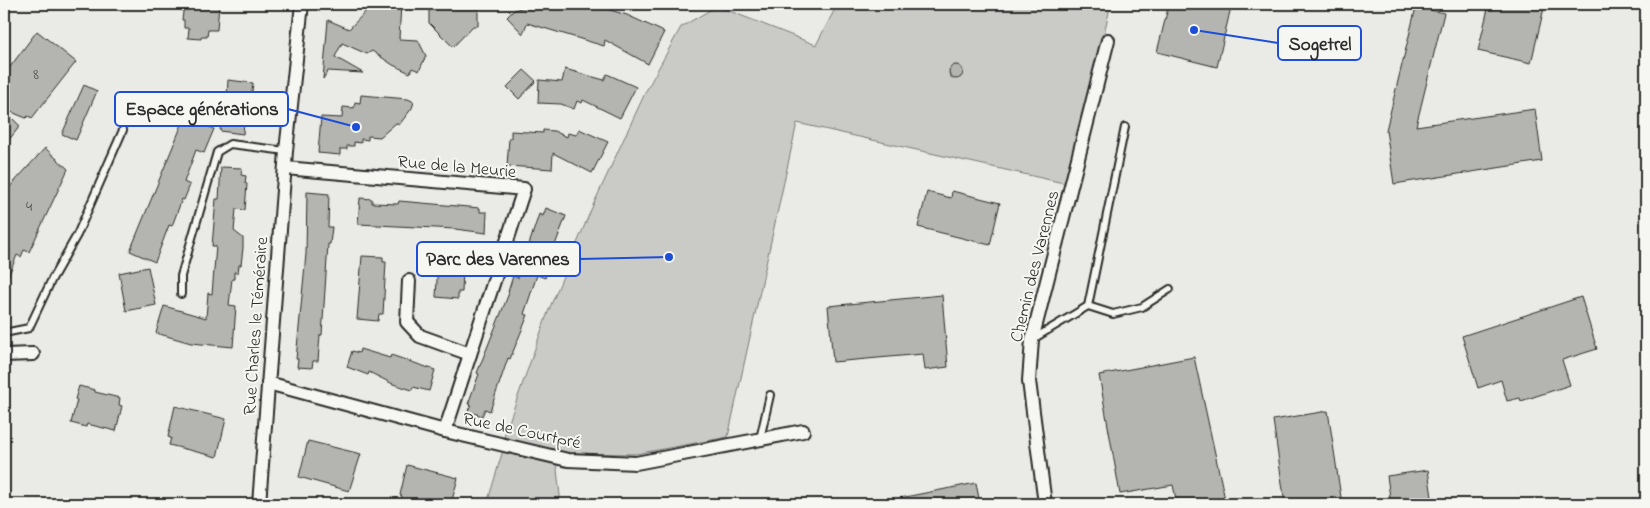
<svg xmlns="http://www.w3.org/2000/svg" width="1650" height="508" font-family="'Indie Flower',sans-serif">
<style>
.green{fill:#cacac7;stroke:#7a7a79}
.building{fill:#b4b4b1;stroke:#2b2b2b}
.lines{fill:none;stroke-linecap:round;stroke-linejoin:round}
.lane-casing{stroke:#2b2b2b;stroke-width:10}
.street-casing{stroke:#2b2b2b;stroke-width:16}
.lane{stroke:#f6f6f2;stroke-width:6}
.street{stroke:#f6f6f2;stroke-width:12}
.labels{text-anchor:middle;stroke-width:4;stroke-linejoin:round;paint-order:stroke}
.number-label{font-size:15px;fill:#4d4d4c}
.street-label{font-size:18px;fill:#2b2b2b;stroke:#f6f6f2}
.leader{fill:none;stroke:#1d4ed8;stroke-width:2}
.callout-dot{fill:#1d4ed8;stroke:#f6f6f2;stroke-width:2}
.callout{fill:#f6f6f2;stroke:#1d4ed8;stroke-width:2}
.callout-label{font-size:19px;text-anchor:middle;font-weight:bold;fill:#2b2b2b}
</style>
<rect width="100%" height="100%" fill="#eaeae6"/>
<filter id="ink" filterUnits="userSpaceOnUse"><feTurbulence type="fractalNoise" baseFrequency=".02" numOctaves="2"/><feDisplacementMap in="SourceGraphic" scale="10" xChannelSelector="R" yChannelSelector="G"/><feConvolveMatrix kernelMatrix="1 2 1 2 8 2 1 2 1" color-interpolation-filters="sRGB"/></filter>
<g filter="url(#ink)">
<polygon class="green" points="836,4 1111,4 1068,184 797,123 728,437 636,454 560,453 557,470 561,504 487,504 503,450 505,433 548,312 594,203 646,91 681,27 717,6 816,45 835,9"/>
<g class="building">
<polygon points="184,4 219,4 217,30 208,30 207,37 201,37 201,39 188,38 189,28 184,28 184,20 182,20"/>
<polygon points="373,4 401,4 399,39 418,40 426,56 419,71 412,68 410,73 393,65 372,51 367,54 342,43 335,57 363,73 328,71 323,79 328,20 349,29"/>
<polygon points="540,4 590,4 627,15 664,32 648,64 605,40 604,46 527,23 523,34 507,17 514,10 523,7 539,8"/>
<polygon points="1169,4 1216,4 1231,7 1217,67 1157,52"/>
<polygon points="1489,4 1545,4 1531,63 1478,51"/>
<polygon points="478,5 478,26 473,26 453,47 429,23 429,6"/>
<polygon points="1416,7 1444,13 1416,126 1535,109 1542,161 1394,184 1386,130"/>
<polygon points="37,31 76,62 32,118 28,116 26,118 4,109 4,75"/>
<circle cx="956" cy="72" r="7"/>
<polygon points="565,69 604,80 607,74 636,87 620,118 583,100 582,103 577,101 574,109 561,104 538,103 539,80 562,82"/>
<polygon points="524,70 536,81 519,99 507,87"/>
<polygon points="228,80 253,83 251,99 246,98 243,134 220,131 222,114 226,115"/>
<polygon points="84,85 97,91 76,140 62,134"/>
<polygon points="361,95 408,99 414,102 412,108 399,125 396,123 380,137 368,136 368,140 361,139 361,143 354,142 354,146 347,146 347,149 340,149 340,155 318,153 321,117 342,118 343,107 354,108 355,102 360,103"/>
<polygon points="4,110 20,126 4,146"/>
<polygon points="185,117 214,129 204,153 196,150 184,182 190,185 184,200 182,199 172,226 169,225 155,262 130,251"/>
<polygon points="579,129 608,142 592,173 553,153 552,169 507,166 509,138 511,138 511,131 543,133 543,130 554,131 567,137 568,133 576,135"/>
<polygon points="45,148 68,169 29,252 24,250 21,257 17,255 4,287 4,203 9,191 7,190"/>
<polygon points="221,167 242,168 241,175 246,176 245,183 247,184 245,210 236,209 234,231 243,238 243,248 241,265 239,265 238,273 234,272 234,279 232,279 229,305 236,306 233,347 191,343 156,333 164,306 206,318 208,293 212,294 216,246 212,246 216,199 219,199"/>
<polygon points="952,191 1000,203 990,245 918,227 927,192 951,198"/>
<polygon points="307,192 329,194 328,227 332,227 330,244 328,244 322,335 320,335 318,361 313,361 312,368 297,367 298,359 296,359 306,254"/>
<polygon points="360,198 372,199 372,203 398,204 399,201 480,208 480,212 487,212 486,233 455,229 358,224"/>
<polygon points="546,208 566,216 550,258 552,259 545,278 537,275 524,314 528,315 510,359 508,358 490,411 485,409 482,416 468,411 471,404 468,404 479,374 477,373 509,293 508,292 513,276 518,278 539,214 543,216"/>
<polygon points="362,256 383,257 383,262 386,262 383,314 379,314 378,321 357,319"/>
<polygon points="438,262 460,264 460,270 463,270 462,292 458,292 458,299 436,297"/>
<polygon points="148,267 156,305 126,311 119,273"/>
<polygon points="942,295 948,367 925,370 923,354 833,362 828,306"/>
<polygon points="1581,297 1597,349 1562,360 1570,385 1521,401 1520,398 1507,401 1501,380 1478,388 1462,336"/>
<polygon points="360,349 390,358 391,355 435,370 429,391 413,387 412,390 393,384 369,372 368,375 347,367 352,351 359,353"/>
<polygon points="1194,357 1226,504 1177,504 1173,485 1120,494 1099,375"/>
<polygon points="79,386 95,390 95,392 120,398 119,405 122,406 116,431 87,424 86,427 71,423 77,400 75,399"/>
<polygon points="175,406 226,419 217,457 169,445 171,438 168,437"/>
<polygon points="1328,411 1342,504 1285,504 1273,420"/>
<polygon points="308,441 361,454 349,491 299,477"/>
<polygon points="407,465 458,478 451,504 400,504 402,496 400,495"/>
<polygon points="1428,470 1433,504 1391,504 1387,476"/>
<polygon points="976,483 980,504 900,504 900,498"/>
</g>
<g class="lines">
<defs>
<g id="lane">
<polyline points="181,294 181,276 217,152 230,144 286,151"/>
<polyline points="1088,306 1125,127"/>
<polyline points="4,333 29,328 52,279 77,235 123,130"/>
<polyline points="1033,339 1088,306 1113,314 1142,307 1170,289"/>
<polyline points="760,439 770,395"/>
</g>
<g id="street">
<polyline points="285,168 524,189 445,431"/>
<polyline points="409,281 407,322 420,336 470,354"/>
<polyline points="4,355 33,354"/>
<polyline points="268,383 445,431 568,460 636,463 803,431"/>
<polyline points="259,504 286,151 302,4"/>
<polyline points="1045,504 1029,381 1032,340 1108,40"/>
</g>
</defs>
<use href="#lane" class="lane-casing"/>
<use href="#street" class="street-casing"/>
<use href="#lane" class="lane"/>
<use href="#street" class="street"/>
</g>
</g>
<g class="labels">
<g class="number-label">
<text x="36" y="79">8</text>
<text x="29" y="211">4</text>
</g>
<g class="street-label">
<text transform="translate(457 166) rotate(5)" y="6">Rue de la Meurie</text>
<text transform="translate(1034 266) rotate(-76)" y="6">Chemin des Varennes</text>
<text transform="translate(255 326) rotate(-86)" y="6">Rue Charles le Téméraire</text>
<text transform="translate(522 430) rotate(12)" y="6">Rue de Courtpré</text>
</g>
</g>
<path class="leader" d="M1194 30L1278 43M356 127L288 109M669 257L580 259"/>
<g class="callout-dot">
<circle cx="1194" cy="30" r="5"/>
<circle cx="356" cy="127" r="5"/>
<circle cx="669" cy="257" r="5"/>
</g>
<g class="callout">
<rect x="1278" y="26" width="83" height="34" rx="5"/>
<rect x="115" y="92" width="173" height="34" rx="5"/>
<rect x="417" y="242" width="163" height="34" rx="5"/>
</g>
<g class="callout-label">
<text x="1320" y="50">Sogetrel</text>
<text x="202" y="115">Espace générations</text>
<text x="498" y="265">Parc des Varennes</text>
</g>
<rect width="1650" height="508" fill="none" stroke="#f6f6f2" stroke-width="20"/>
<rect x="10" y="10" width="1630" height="488" fill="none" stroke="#2b2b2b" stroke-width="2" filter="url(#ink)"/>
</svg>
